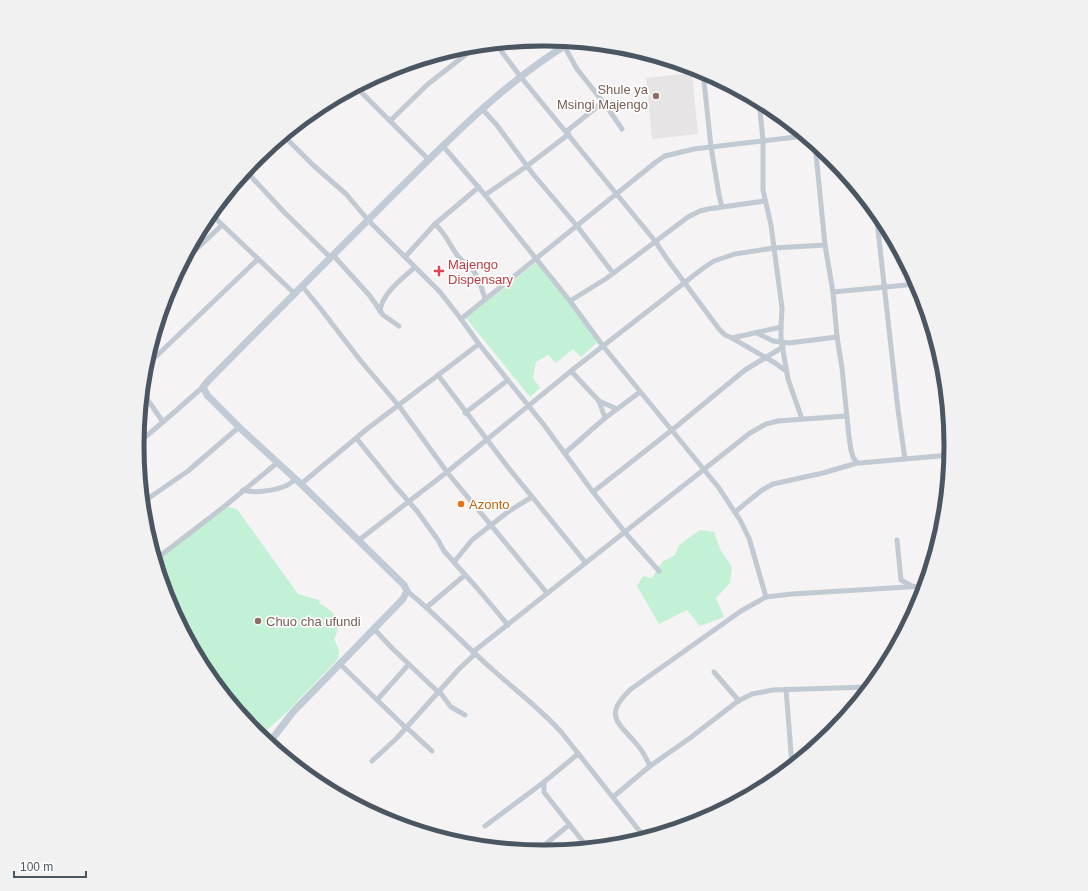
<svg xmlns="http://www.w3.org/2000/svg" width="1088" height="891" font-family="Helvetica,sans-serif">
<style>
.education{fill:#e6e4e5}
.green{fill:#c3f1d5}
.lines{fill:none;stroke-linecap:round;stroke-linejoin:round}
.street{stroke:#c1cad2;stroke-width:5}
.secondary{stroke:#c1cbd6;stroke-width:7}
.education-dot{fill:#8d6e63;stroke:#fff;stroke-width:1.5}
.health-dot{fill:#e0444e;stroke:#fff;stroke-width:1.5}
.food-dot{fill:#e8710a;stroke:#fff;stroke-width:1.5}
.labels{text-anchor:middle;stroke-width:3.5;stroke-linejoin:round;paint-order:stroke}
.education-label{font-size:13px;fill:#785e54;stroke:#fff;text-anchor:end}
.health-label{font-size:13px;fill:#be3a42;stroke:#fff;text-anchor:start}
.food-label{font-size:13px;fill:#c56008;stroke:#fff;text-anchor:start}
.rim{fill:none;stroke:#4a5661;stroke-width:5}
</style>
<rect width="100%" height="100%" fill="#f5f3f3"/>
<polygon class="education" points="692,73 698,134 652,139 646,78"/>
<g class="green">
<polygon points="538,261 600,340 581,357 573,349 556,363 548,355 536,362 533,378 540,388 530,397 466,318"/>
<path d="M228,507l9,2 61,85 21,6 1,4c15,7 23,19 14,35l5,11 -1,9 -52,54 -26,23 -54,-65 -38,-70 -12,-41z"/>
<polygon points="700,530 714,532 720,549 732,567 730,583 716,598 724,617 700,626 687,610 659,624 637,586 643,576 652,578 662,562 675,555 679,545"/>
</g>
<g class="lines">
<g class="street">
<polyline points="496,44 520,76 655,241 667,259 719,329 725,335 732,338 781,327"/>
<polyline points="564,46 577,69 607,107 622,129"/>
<polyline points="703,72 711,147 719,195 722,207"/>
<polyline points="356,87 429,160"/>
<polyline points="759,101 763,140 763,190 771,225 782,308 781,327 781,339 788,379 802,419"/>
<polyline points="482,109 496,124 533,174 577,226 613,273"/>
<polyline points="390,121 428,84 477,46"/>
<polyline points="567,131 603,102"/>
<polyline points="284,136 314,166 346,194 368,220 440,292 461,319 479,344 544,425 593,492 628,536 659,571"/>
<polyline points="815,144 825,245 833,292 837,337 842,368 849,437 851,450 853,457 857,463 860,463 950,455"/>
<polyline points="443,146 485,195 570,301 603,346 719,488 740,520 749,538 766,597"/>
<polyline points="527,166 569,134"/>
<polyline points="246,171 284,212 330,257"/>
<polyline points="485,195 527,166"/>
<polyline points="876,212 898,410 905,459"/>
<polyline points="211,214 295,294"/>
<path d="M435,224c11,10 14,20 22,31 4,6 10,8 14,13 8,8 11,21 14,31"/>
<polyline points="333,255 370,296 383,315 399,326"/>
<polyline points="405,257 435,224 479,187"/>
<polyline points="185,260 222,225"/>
<polyline points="302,286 320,308 360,360 399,406 447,472 547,593"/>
<polyline points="833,292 917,284"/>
<polyline points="570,301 607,278 688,217 700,211 708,209 765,201"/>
<path d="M380,311c2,-18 22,-32 35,-44"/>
<polyline points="461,319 656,162 665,156 694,149 805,136"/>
<polyline points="757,333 773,341 789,343 837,337"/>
<polyline points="732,338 775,363 786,371"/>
<polyline points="145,367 258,259"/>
<polyline points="571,371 599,401 605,418"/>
<polyline points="438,375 507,466 586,563"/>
<polyline points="143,393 163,422 203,387"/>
<polyline points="599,401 617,409"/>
<polyline points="465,413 508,380"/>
<polyline points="357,439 395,486 417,511 438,540 444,551 477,588 508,625"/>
<polyline points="138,443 163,422"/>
<polyline points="565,453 605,418 640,392"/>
<polyline points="301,484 367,429 479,344"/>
<path d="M243,490c13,4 44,0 52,-11"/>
<polyline points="593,492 672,430 745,370 783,347"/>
<polyline points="143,502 188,471 239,427"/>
<polyline points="735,512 762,490 773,484 823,473 857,463"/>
<polyline points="359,540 447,472 576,367 702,269 714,261 735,254 774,248 825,245"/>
<polyline points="897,540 901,580 912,586"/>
<polyline points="156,559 225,506 277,463"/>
<polyline points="454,562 472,540 509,511 532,497"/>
<path d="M407,591c30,24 56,53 85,78 24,22 49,40 70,64l83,105"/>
<polyline points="427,607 465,575"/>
<polyline points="374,629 393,649 438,692"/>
<polyline points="473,652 750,433 766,424 778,421 846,416"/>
<polyline points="340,664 406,728"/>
<polyline points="714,672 739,701"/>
<polyline points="786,689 792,765"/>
<polyline points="439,691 451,707 465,715"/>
<polyline points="377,700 409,664"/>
<polyline points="406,727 432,751"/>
<polyline points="372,761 397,738 459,669 475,654"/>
<path d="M650,766c-3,-6 -6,-13 -11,-19 -19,-24 -38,-30 -8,-58l110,-78 25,-14 26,-3 132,-8"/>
<polyline points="544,782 544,792 547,796 588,848"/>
<polyline points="613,797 650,766 690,738 738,701 752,694 773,690 869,687"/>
<polyline points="485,826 544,782 578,754"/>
<polyline points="537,851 569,825"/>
</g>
<path class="secondary" d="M269,743l24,-31 110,-113 4,-8 -3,-6 -103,-101 -60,-55 -34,-34 -4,-8 5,-6c61,-62 123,-124 184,-185 56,-55 111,-113 179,-154"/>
</g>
<g class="education-dot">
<circle cx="656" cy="96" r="4"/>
<circle cx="258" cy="621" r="4"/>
</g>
<path class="health-dot" d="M437 265h4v4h4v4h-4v4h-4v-4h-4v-4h4z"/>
<circle class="food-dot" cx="461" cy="504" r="4"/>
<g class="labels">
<g class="education-label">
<text x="648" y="94">Shule ya<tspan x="648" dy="15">Msingi Majengo</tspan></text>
<text x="266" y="626" text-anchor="start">Chuo cha ufundi</text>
</g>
<g class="health-label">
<text x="448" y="269">Majengo<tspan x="448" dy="15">Dispensary</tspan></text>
</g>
<g class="food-label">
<text x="469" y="509">Azonto</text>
</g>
</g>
<path d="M0 0H1088V891H0ZM543 46H545A399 399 0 0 1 944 445V446A399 399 0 0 1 545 845H543A399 399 0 0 1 144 446V445A399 399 0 0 1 543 46Z" fill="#f1f1f2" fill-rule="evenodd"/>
<path class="rim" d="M543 46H545A399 399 0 0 1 944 445V446A399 399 0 0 1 545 845H543A399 399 0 0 1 144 446V445A399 399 0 0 1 543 46Z"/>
<path d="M14 871v6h72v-6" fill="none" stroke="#4a5661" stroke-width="2"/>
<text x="20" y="871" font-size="12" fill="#4a5661" stroke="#ffffff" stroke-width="3" paint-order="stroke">100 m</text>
</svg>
